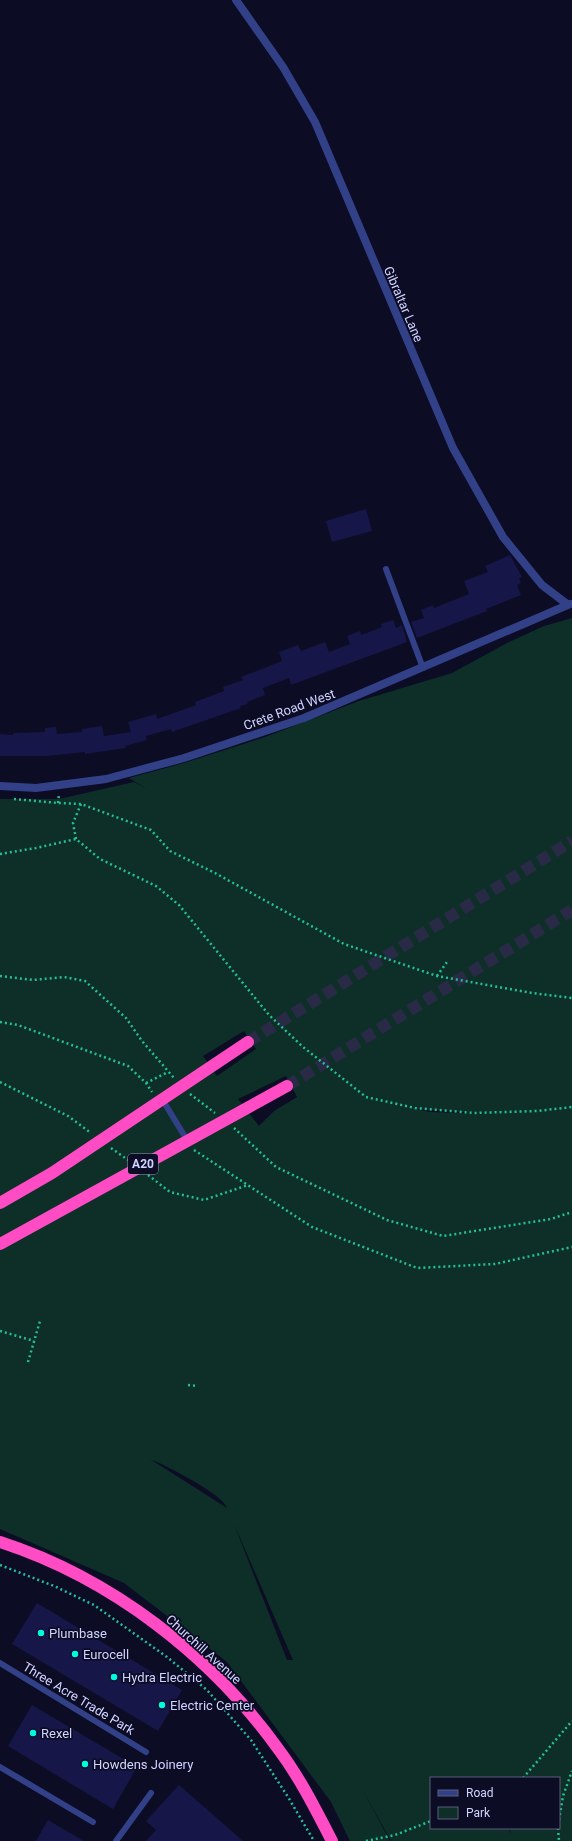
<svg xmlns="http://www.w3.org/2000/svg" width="572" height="1841" font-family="Roboto,sans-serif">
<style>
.green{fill:#0e2f28;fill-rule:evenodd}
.building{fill:#171648}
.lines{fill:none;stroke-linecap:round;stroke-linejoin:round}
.highway-tunnel{stroke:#292a46;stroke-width:12;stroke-dasharray:12 6;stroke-linecap:butt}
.path{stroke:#23c098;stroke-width:2.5;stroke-dasharray:2 3;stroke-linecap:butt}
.lane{stroke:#324088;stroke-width:6}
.street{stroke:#324088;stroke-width:8}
.highway{stroke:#ff4bc4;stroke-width:12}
.highway-bridge{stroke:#ff4bc4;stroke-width:12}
.poi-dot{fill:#00fbe4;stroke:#0c0c25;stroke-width:1.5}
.labels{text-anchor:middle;stroke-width:3.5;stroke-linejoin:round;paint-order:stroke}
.shield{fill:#0c0c25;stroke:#9597be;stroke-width:1}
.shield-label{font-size:12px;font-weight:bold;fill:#d0d3ff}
.street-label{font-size:13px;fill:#d0d3ff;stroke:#0c0c25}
.poi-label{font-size:13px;fill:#d0d3ff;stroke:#0c0c25;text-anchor:start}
</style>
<rect width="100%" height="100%" fill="#0c0c25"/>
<path class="green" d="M572,618v1223h-181l-31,-56 30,56h-40l-19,-39 -104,-140 -103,-79 -124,-54v-730h59l75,-17 13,7 -18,-11 55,-15 81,-26 94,-36 93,-28 55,-30 37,-17zM244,1031l12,18 -39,27 -14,-20zM286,1076l11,21 -23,14 -15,15 -21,-27zM416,1109l76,5 -62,-2zM150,1459c15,6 73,35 77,49zM234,1524l59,136h-6zM431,1778h128v50h-50l2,6 -3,-6h-77z"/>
<g class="building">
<polygon points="366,509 372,531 332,542 326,521"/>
<polygon points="510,555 522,577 519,578 521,583 517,585 521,595 486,609 487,611 417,638 411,622 424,618 421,610 433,605 434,608 469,594 464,581 488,572 485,566"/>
<polygon points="393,620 396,628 402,625 407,642 291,685 289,678 263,688 265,695 247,702 248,704 240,706 241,708 172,732 171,729 146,736 147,740 125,746 126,748 85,754 85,752 47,756 0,756 0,734 13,735 13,733 45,732 45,728 56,727 57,734 82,732 82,729 102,726 104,736 131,732 128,722 156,714 157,719 196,705 195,702 224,691 223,687 243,680 241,677 282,661 279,652 298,645 301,651 325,642 329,652 350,644 347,636 360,631 361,635 382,627 381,624"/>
<polygon points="37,1603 182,1690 158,1731 12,1644"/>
<polygon points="32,1705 137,1767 113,1809 8,1746"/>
<polygon points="179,1785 243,1841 146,1841 156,1830 146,1821"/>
<polygon points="48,1820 84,1841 36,1841"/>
</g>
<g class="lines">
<g class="highway-tunnel">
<polyline points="248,1042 572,841"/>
<polyline points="287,1086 572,910"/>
</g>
<g class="path">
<polyline points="14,799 58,803 81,804 151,830 170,851 215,873 344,944 437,976 532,993 572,998"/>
<polyline points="58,803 59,794"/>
<polyline points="76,839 73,823 81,804"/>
<polyline points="0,854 36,848 76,839 100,859 156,886 179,905 269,1015 303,1047 366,1097 415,1108 474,1113 537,1111 572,1107"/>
<polyline points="0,976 33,980 64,977 85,981 126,1018 142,1041 174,1078"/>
<polyline points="437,976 447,962"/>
<polyline points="0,1022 18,1025 128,1066 146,1083 152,1092"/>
<polyline points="0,1082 68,1116 91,1133"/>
<polyline points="146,1083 168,1072"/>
<polyline points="190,1094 215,1113"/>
<polyline points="234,1128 276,1167 387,1220 443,1236 551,1219 572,1212"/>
<polyline points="111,1148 128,1160"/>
<polyline points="194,1150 312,1227 417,1268 495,1264 572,1247"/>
<polyline points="148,1175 170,1192 204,1200 248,1185"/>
<polyline points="0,1331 34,1341"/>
<polyline points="28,1362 40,1321"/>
<polyline points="188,1385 197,1386"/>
<polyline points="0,1565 54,1586 94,1605 167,1657 207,1690 251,1740 288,1797 314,1841"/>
<polyline points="523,1778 572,1721"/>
<polyline points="559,1820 563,1796 572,1771"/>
<polyline points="558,1828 559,1841"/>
<polyline points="366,1841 395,1835 431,1821"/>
</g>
<g class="lane">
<polyline points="386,569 423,668"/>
<polyline points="162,1099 187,1140"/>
<polyline points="0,1663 146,1752"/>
<polyline points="0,1767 93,1822"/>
<polyline points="116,1841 151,1793"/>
</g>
<g class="street">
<polyline points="236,0 283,67 315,122 453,448 503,537 542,585 567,604"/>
<polyline points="0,786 36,788 106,779 184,758 304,718 570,604"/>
</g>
<path class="highway" d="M0,1542c111,36 211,113 279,208 21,28 37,60 53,91"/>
<g class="highway-bridge">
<polyline points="0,1203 52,1173 248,1042"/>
<polyline points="0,1244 287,1086"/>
</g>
</g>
<g class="poi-dot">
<circle cx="41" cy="1633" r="4"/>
<circle cx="75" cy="1654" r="4"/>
<circle cx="114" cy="1677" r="4"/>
<circle cx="162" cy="1705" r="4"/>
<circle cx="33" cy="1733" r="4"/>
<circle cx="85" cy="1764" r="4"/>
</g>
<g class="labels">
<rect class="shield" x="128" y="1154" width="30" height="20" rx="3"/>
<g class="shield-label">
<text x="143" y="1168">A20</text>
</g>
<g class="street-label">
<text transform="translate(404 304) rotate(67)" y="5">Gibraltar Lane</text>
<text transform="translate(289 709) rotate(-20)" y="5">Crete Road West</text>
<text transform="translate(204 1649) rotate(42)" y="5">Churchill Avenue</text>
<text transform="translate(79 1698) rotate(31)" y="5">Three Acre Trade Park</text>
</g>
<g class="poi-label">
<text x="49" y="1638">Plumbase</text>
<text x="83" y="1659">Eurocell</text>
<text x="122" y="1682">Hydra Electric</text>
<text x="170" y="1710">Electric Center</text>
<text x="41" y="1738">Rexel</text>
<text x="93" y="1769">Howdens Joinery</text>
</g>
</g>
<rect x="430" y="1777" width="130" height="52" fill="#0c0c25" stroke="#5a5c7c"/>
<rect x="438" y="1790" width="20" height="6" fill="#324088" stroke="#5a5c7c"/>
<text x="466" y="1797" font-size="12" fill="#d0d3ff">Road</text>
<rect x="438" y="1807" width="20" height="12" fill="#0e2f28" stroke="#5a5c7c"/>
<text x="466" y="1817" font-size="12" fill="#d0d3ff">Park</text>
</svg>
